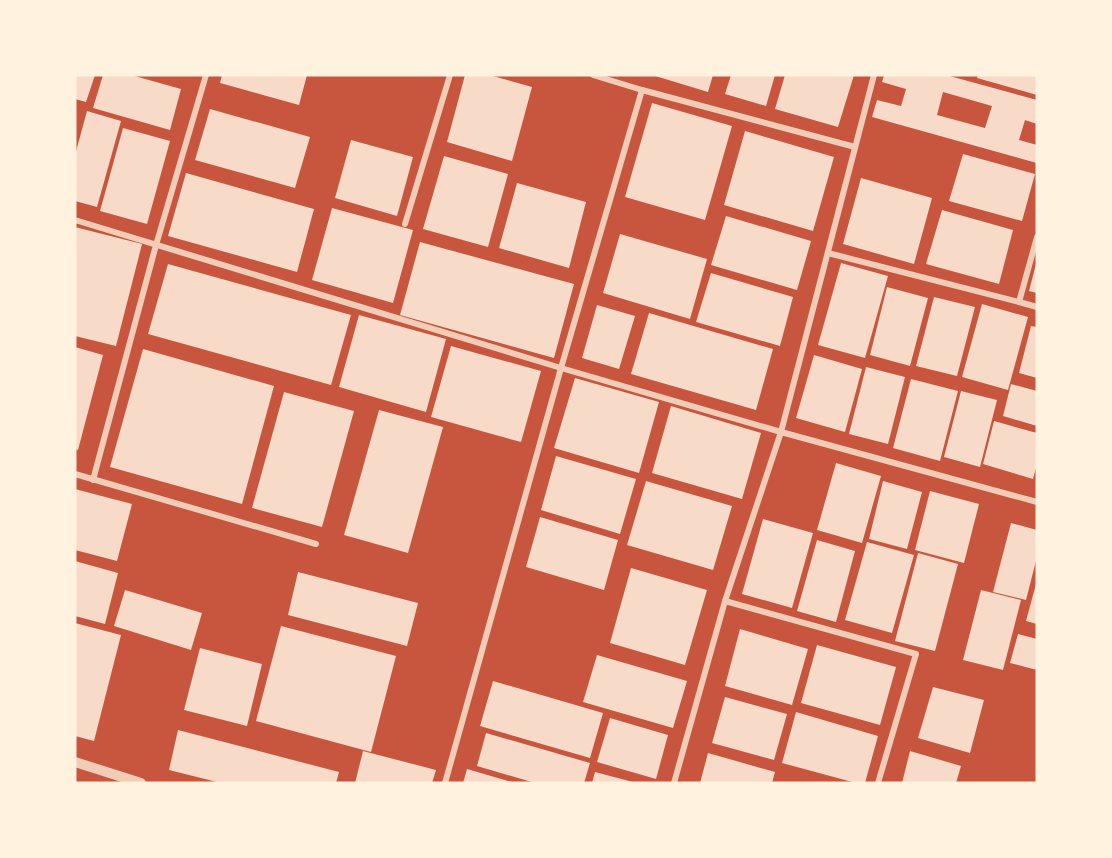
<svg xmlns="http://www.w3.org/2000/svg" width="1112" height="858" font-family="Roboto,sans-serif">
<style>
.building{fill:#f7dbc8;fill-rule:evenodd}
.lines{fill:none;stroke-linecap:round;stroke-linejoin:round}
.minor{stroke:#f1ccb7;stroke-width:6}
.tertiary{stroke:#f1ccb7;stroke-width:10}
</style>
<rect width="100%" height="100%" fill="#c8553d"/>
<g class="building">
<polygon points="75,75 95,75 86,102 75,99"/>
<polygon points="103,75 131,75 181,89 170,130 93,108"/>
<polygon points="222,75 307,75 299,105 220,83"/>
<polygon points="465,75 489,75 532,87 512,161 447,142"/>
<polygon points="652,75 713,75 708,92"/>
<polygon points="731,75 775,75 766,106 725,94"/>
<polygon points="785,75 854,75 838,127 775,109"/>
<path d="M884,75h62l91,25v24l-12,-4 -6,20 18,5v18l-165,-46 5,-17 24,6 5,-17 -24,-7zM943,92l49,14 -7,22 -48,-13z"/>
<polygon points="978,75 1037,75 1037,95 977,78"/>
<polygon points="652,103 732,126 705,220 625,197"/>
<polygon points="210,109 310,137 295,188 195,160"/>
<polygon points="87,111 121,121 97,207 75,201 75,155"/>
<polygon points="123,128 170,141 147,224 100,211"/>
<polygon points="745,131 834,157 813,231 724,205"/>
<polygon points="351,140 413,157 397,216 335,198"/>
<polygon points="963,154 1035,174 1022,221 949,201"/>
<polygon points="444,156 508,174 488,247 423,229"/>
<polygon points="186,173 314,209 297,272 168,236"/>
<polygon points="861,178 932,198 914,264 843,244"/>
<polygon points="517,183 586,202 569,268 499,248"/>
<polygon points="332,208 413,230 393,303 312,280"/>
<polygon points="942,210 1013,230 999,284 926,264"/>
<polygon points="726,216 811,241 797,290 711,265"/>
<polygon points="75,227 142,244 116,346 75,336"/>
<polygon points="620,234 707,259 690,319 603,293"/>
<polygon points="420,242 574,284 554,358 400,315"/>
<polygon points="841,263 888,276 865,358 818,345"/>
<polygon points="168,264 351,315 331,385 148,334"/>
<polygon points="1036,264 1037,264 1037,293 1029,291"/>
<polygon points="711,273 793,297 780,346 696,322"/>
<polygon points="887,287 928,298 910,366 870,355"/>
<polygon points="934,297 975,307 957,376 916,366"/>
<polygon points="982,304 1028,317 1008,390 962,377"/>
<polygon points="597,305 635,316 619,369 582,358"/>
<polygon points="649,313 773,349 756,410 631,374"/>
<polygon points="359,315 446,339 426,412 339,387"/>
<polygon points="1031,326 1037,327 1037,378 1019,373"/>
<polygon points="451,346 541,371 521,442 431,417"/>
<polygon points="75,347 103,355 78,450 75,449"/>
<polygon points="143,349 274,386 242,504 110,467"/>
<polygon points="814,355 862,369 845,432 796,418"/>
<polygon points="866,367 905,377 888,444 849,434"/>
<polygon points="575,378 659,402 639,473 554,448"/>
<polygon points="911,379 958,391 940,461 893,448"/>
<polygon points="1011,384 1037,391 1037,426 1003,416"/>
<polygon points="961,391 997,400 980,467 944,457"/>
<polygon points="284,392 354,411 322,527 252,508"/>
<polygon points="671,406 761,433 742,499 652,473"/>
<polygon points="379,410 443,427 408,553 344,535"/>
<polygon points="994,421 1037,433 1037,464 1033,479 983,464"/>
<polygon points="556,456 636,479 620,534 541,510"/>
<polygon points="836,463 881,476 862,543 817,530"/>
<polygon points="646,481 732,506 713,570 627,545"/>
<polygon points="883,481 922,492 907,549 869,539"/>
<polygon points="75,489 132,504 117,561 75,550"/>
<polygon points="930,491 979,504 964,563 915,550"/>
<polygon points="540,517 618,540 604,590 526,567"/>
<polygon points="763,519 813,533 792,608 742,594"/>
<polygon points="1011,523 1037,530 1037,557 1026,600 993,592"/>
<polygon points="817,540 855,551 836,622 797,611"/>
<polygon points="867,542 914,555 892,633 845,620"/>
<polygon points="918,553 958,564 935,651 895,641"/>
<polygon points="75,561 118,573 105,624 75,616"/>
<polygon points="631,568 707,590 685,665 610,643"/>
<polygon points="298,572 418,603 407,646 288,615"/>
<polygon points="1036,584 1037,584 1037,624 1026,621"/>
<polygon points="125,590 202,613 191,650 114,626"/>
<polygon points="981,590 1021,600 1003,670 963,660"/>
<polygon points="75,623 121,635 94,741 75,736"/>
<polygon points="281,626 396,656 371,752 256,721"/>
<polygon points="740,629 808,649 792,705 725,686"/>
<polygon points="1018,634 1037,639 1037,670 1010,663"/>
<polygon points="817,645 896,667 880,725 801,703"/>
<polygon points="200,648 262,664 247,726 184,710"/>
<polygon points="597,655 687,681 673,728 583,702"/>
<polygon points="493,681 603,713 590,758 480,726"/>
<polygon points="933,687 984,700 970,753 918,738"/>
<polygon points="725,697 787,714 774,760 712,743"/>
<polygon points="796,712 878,736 865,783 856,783 782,763"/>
<polygon points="610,718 668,735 656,779 597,762"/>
<polygon points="178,730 339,772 336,783 221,783 169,770"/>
<polygon points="486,733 590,763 584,783 535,783 477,766"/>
<polygon points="363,751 436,770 432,783 355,783"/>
<polygon points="910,751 961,766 956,783 902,783"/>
<polygon points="708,753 775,772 772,783 700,783"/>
<polygon points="467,769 512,782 512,783 463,783"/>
<polygon points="595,772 633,782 633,783 592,783"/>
</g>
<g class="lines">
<g class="minor">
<polyline points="593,75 642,90 855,147"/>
<polyline points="75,220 561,368 781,432 1037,502"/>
<polyline points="405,224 450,75"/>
<polyline points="1037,237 1019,302 1037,307"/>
<polyline points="828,253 1019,302"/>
<polyline points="75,474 316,544"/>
<polyline points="93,480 156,245 206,75"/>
<polyline points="725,601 916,654 878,783"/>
<polyline points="445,783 561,368 642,90"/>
<polyline points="674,783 725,601 781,432 874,75"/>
</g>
<polyline class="tertiary" points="75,762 141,783"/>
</g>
<rect width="1112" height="858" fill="none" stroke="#fff3e0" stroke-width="153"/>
</svg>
